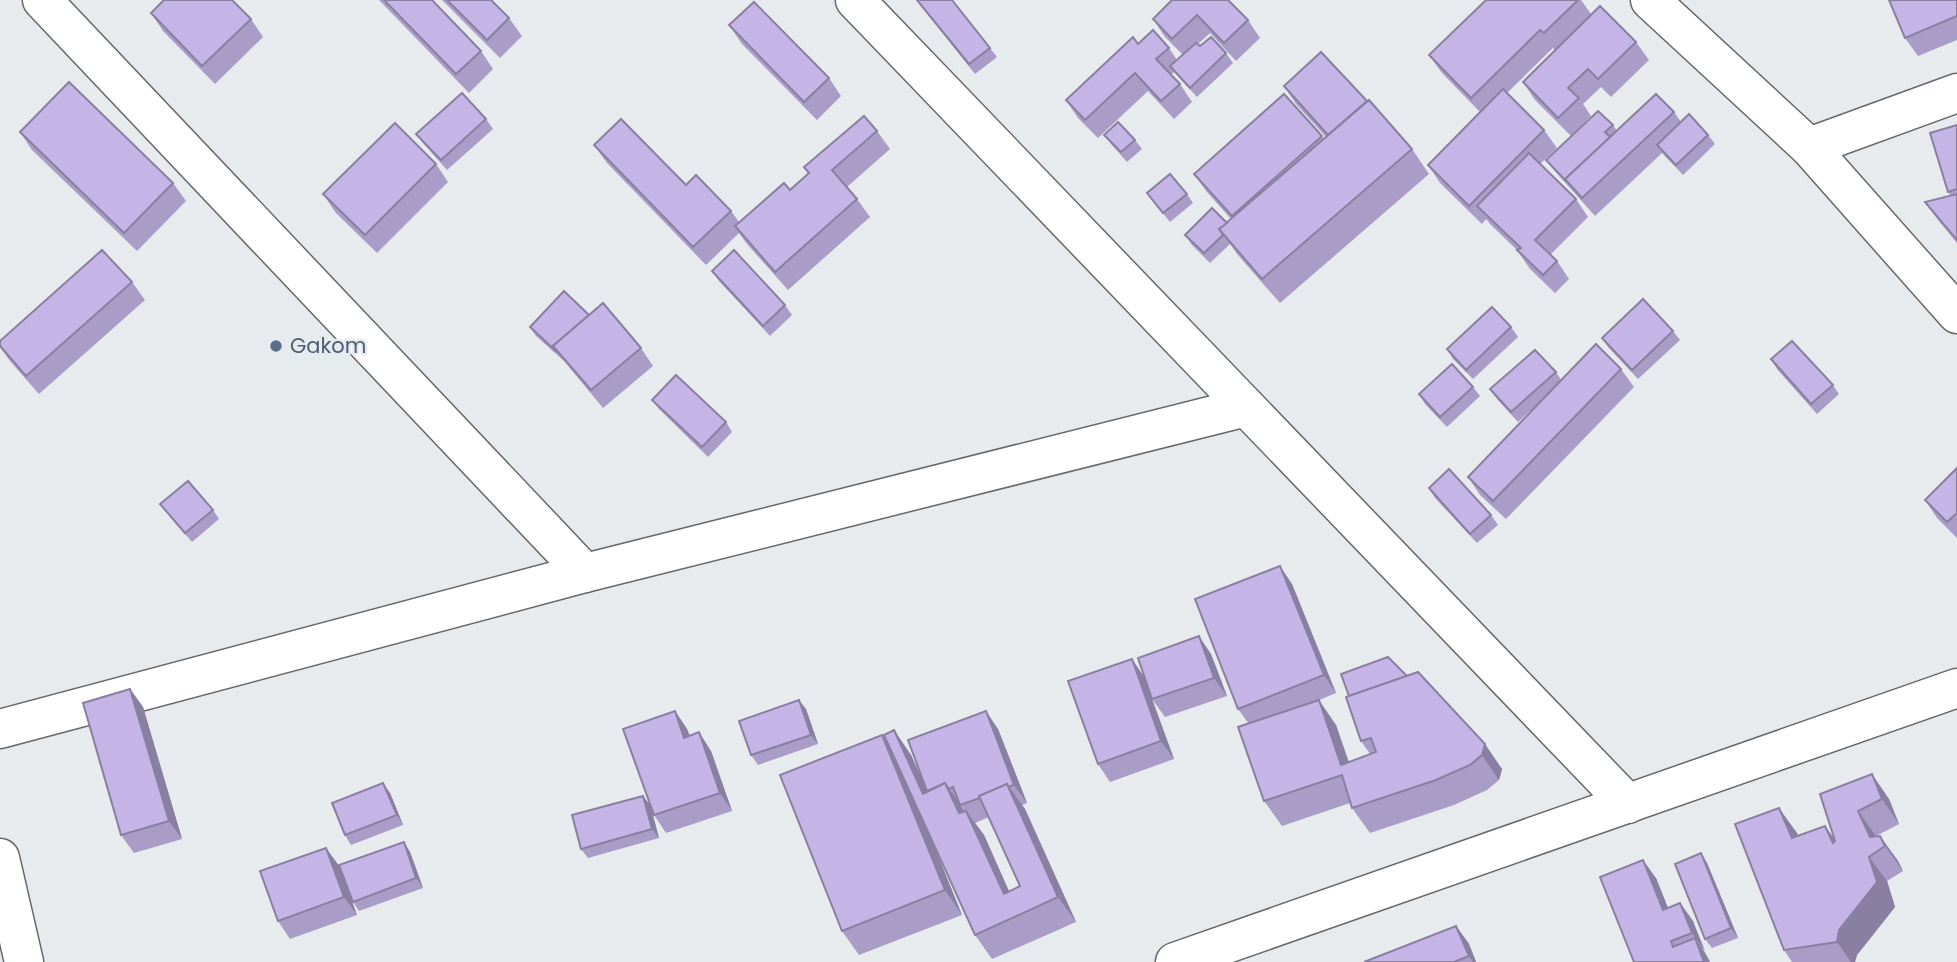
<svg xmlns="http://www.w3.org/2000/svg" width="1957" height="962" font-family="Poppins,sans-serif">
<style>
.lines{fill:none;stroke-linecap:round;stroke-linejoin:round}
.minor-casing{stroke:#66686a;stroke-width:41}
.minor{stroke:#fff;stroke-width:38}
.wall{fill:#a99cc6;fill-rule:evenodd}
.shaded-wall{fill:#897fa1}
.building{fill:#c4b5e6;stroke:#897fa1;stroke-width:2}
.service-dot{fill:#5c6f8a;stroke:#e8ebed;stroke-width:2.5}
.labels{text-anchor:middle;stroke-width:5;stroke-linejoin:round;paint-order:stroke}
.service-label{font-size:21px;fill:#4e5e75;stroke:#e8ebed;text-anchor:start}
</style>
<rect width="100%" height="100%" fill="#e8ebed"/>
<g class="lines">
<defs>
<g id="minor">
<polyline points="42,0 585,573"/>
<polyline points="855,0 1628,804"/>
<polyline points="1650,0 1809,147 1957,314"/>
<polyline points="1809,147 1957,93"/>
<polyline points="0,729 585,573 1246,407"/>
<polyline points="0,858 24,962"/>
<polyline points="1175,962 1957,688"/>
</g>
</defs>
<use href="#minor" class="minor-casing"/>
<use href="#minor" class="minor"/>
</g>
<g class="wall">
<polygon points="379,0 432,0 481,51 493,69 469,93"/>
<polygon points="442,0 491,0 509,18 522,36 500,58"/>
<polygon points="916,0 952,0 997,57 975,74"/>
<polygon points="1172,0 1248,20 1260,38 1236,61 1210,33 1198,44 1200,46 1226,53 1233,63 1197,97 1174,72 1171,75 1180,84 1192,102 1174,119 1148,91 1098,138 1078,118 1066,100 1138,44 1169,48 1177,60 1183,55 1165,37 1153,19"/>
<polygon points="1486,0 1581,0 1591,14 1636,42 1649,60 1611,97 1601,87 1583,104 1591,116 1571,136 1535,100 1523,82 1555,50 1553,48 1507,93 1544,130 1557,148 1540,164 1576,199 1588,217 1550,255 1557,261 1569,279 1555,293 1530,269 1517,250 1490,224 1486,219 1482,224 1440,183 1428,165 1480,112 1442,73 1429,55"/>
<polygon points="1957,0 1957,40 1918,56 1905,38"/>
<polygon points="151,13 251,19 263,37 215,84 163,31"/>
<polygon points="729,25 829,78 841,96 817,120 742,44"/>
<polygon points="1284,86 1412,149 1429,174 1280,303 1237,254 1230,244 1210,263 1192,245 1185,235 1227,223 1231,219 1207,192 1194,174 1322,136 1323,139 1326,137 1296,104"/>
<polygon points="1674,112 1681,122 1708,135 1715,144 1683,175 1662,153 1595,216 1553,169 1546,160 1613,125 1617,131"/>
<polygon points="486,119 493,129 447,170 423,143 416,134"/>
<polygon points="1957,125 1957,243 1938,220 1925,202 1951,196 1948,192"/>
<polygon points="877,131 890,149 847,187 857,199 870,217 788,290 747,244 739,233 706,265 607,163 594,145 686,185 731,211 739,222"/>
<polygon points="20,132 173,183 186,201 137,251 32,150"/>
<polygon points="1104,135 1135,140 1142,149 1127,162 1111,144"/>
<polygon points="436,164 448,182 377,253 336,213 323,194"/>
<polygon points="1147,193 1187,194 1193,203 1170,222"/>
<polygon points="712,271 785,305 792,315 770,336 719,281"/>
<polygon points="132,282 145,300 39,394 10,361 0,347"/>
<polygon points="589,315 641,348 653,366 603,408 564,361 536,336 530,327"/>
<polygon points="1511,327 1518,337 1473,379 1453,359 1447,349"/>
<polygon points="1673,331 1680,340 1638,379 1608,347 1602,338"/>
<polygon points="1771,359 1833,385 1839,394 1817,414 1777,369"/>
<polygon points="1621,369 1634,387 1506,519 1480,495 1468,477 1538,404 1518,422 1497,399 1490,389 1556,372 1561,380"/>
<polygon points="1473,387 1480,396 1447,427 1425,404 1419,394"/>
<polygon points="652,400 726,422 732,432 708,457 659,409"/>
<polygon points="1957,468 1957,538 1937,518 1925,500"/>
<polygon points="1429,488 1491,515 1498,525 1477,543 1435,498"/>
<polygon points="160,504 213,510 219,519 192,542 167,513"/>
<polygon points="1292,584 1336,693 1312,703 1336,725 1349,762 1370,754 1361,741 1349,696 1388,657 1502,769 1499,780 1487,790 1454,805 1370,833 1352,808 1350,803 1282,826 1264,801 1249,724 1238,709"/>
<polygon points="1211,654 1227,696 1165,717 1152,699 1174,759 1110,782 1098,764 1132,659 1144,677"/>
<polygon points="130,689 143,707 182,839 134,853 121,835"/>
<polygon points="806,709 818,744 758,765 751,755"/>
<polygon points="675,711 687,729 690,736 711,751 732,811 666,833 654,815 651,807 659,838 588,858 581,849 643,796 650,805"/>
<path d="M998,729l29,74 -5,2 3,4 51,113 -84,37 -17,-24 -44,-97 31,77 -103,40 -17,-24 46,-187 6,-14 17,25 12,26zM989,817l31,69 -11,5 -25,-56 -9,-12z"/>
<polygon points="390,793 403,825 351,845 345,835"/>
<polygon points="1820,794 1889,799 1899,824 1876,836 1880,836 1898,861 1903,871 1887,881 1895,907 1857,955 1855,962 1792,962 1784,950 1797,833 1798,836 1835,840"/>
<polygon points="326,848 339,866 357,915 290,939 278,921"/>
<polygon points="410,852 423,888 359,911 353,902"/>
<polygon points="1701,853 1707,863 1738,938 1712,948 1705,939"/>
<polygon points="1656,878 1668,908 1680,903 1693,921 1704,951 1710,962 1634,962"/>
<polygon points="1456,926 1469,944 1476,962 1364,962"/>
</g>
<g class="shaded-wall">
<polygon points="1280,566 1292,584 1336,693 1324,675"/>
<polygon points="1199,636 1211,654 1227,696 1214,678"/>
<polygon points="1132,659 1144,677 1174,759 1161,741"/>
<polygon points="130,689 143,707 182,839 169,821"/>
<polygon points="799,700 806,709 818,744 811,735"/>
<polygon points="1319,700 1336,725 1358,790 1341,765"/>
<polygon points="675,711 687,729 697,756 684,738"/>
<polygon points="986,711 998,729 1027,803 1014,785"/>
<polygon points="894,730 911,755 930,796 923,794"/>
<polygon points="699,732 711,751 732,811 720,793"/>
<polygon points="882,735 899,760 962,915 945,890"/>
<polygon points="1485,744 1502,769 1499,780 1482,755"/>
<polygon points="1872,774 1889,799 1899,824 1882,799"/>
<polygon points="383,783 390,793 403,825 397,815"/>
<polygon points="945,783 961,805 960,805 965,813 959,813"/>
<polygon points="1007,784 1025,809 1076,922 1058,897"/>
<polygon points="643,796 650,805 659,838 652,829"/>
<polygon points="1779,808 1797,833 1809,863 1792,838"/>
<polygon points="966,811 984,835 1019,914 1004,894"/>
<polygon points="1858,811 1876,836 1881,849 1870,837"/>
<polygon points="1825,826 1843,851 1833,843"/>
<polygon points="1880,836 1898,861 1903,871 1885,846"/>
<polygon points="404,842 410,852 423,888 416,878"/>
<polygon points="326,848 339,866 357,915 344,897"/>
<polygon points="1701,853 1707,863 1738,938 1731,928"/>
<polygon points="1869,857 1887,881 1895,907 1857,955 1855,962 1851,962 1837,942 1839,930"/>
<polygon points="1643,860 1656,878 1676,928 1663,910"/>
<polygon points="1680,903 1693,921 1705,951 1692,933"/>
<polygon points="1456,926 1469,944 1476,962 1473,962 1469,956"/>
<polygon points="1695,938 1707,956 1710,962 1704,962"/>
</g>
<g class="building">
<polygon points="164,0 232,0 251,19 202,66 151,13"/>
<polygon points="384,0 432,0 481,51 456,74"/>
<polygon points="447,0 491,0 509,18 487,40"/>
<polygon points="917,0 952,0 990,48 969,64"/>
<polygon points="1172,0 1228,0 1248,20 1224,43 1197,15 1172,39 1153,19"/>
<polygon points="1486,0 1578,0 1544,33 1540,30 1471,98 1429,55"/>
<polygon points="1889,0 1957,0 1957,16 1905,38"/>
<polygon points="754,2 829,78 804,102 729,25"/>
<polygon points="1600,6 1636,42 1598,79 1588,69 1568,88 1579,98 1558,118 1523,82"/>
<polygon points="1153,30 1169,48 1156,59 1180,84 1161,101 1135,73 1085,120 1066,100 1133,37 1138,44"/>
<polygon points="1211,37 1226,53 1190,88 1170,66 1196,43 1200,46"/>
<polygon points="1321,52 1367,101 1328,135 1284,86"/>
<polygon points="69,82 173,183 124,233 20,132"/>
<polygon points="1503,89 1544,130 1469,206 1428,165"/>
<polygon points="462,93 486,119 441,160 416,134"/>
<polygon points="1284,94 1322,136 1232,216 1194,174"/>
<polygon points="1656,94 1674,112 1582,198 1565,179"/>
<polygon points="1369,100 1412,149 1262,279 1219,229"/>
<polygon points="1598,111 1613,125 1605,132 1610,137 1565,179 1567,182 1546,160"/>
<polygon points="1689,114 1708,135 1676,165 1657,145"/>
<polygon points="864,116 877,131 832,170 857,199 775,272 735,226 784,183 790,190 809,173 804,167"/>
<polygon points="621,119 686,185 696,175 731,211 693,247 594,145"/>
<polygon points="1118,122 1135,140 1121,152 1104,135"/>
<polygon points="395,123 436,164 365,235 323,194"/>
<polygon points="1957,125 1957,189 1948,192 1930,133"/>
<polygon points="1529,153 1576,199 1535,240 1557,261 1543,275 1517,250 1521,248 1477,206"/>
<polygon points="1170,174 1187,194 1163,213 1147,193"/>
<polygon points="1957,194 1957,240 1925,202"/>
<polygon points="1212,208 1227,223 1219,229 1223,235 1204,253 1185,235"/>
<polygon points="102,250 132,282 26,376 0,346 0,341"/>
<polygon points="734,250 785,305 763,326 712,271"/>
<polygon points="564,291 589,315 553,346 557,352 530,327"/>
<polygon points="1643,299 1673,331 1632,370 1602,338"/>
<polygon points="603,303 641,348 591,390 553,346"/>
<polygon points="1492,307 1511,327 1466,370 1447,349"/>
<polygon points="1792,341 1833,385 1811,404 1771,359"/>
<polygon points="1596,344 1621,369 1493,501 1468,477"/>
<polygon points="1535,350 1556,372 1511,412 1490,389"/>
<polygon points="1452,364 1473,387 1440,417 1419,394"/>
<polygon points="676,375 726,422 702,447 652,400"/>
<polygon points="1957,468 1957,513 1947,522 1925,500"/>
<polygon points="1449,469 1491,515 1470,534 1429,488"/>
<polygon points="188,481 213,510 185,533 160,504"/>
<polygon points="1280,566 1324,675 1238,709 1195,599"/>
<polygon points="1199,636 1214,678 1152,699 1138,658"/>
<polygon points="1388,657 1407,676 1349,696 1341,674"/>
<polygon points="1132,659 1161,741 1098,764 1068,681"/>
<polygon points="1418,672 1485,744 1482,755 1470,765 1436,780 1352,808 1342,775 1264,801 1238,727 1319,700 1341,765 1376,752 1371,738 1361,741 1346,697"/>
<polygon points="130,689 169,821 121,835 83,703"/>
<polygon points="799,700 811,735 751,755 739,721"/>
<polygon points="675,711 684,738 699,732 720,793 654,815 623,729"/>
<polygon points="986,711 1014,785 1008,787 1007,784 979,796 980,798 960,805 953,787 949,789 945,783 927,791 908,740"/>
<polygon points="894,730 923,794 945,783 959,813 966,811 1004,894 1020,886 979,796 1007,784 1058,897 975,935 884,735"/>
<polygon points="882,735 945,890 842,931 780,775"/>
<polygon points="1872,774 1882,799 1858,811 1870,837 1880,836 1885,846 1869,857 1877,882 1839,930 1837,942 1784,950 1735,824 1779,808 1792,838 1825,826 1833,843 1835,841 1820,794"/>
<polygon points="383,783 397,815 345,835 332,803"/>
<polygon points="643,796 652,829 581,849 572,815"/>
<polygon points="404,842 416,878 353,902 339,865"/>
<polygon points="326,848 344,897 278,921 260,871"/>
<polygon points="1701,853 1731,928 1705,939 1675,864"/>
<polygon points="1643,860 1663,910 1680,903 1692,933 1671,941 1673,947 1695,938 1704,962 1634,962 1600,877"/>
<polygon points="1456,926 1469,956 1454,962 1364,962"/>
</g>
<circle class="service-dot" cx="276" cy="346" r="7"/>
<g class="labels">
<g class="service-label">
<text x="290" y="353">Gakom</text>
</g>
</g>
</svg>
